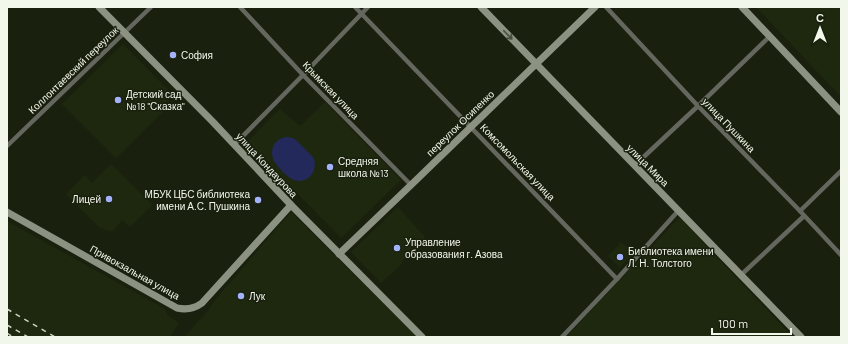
<svg xmlns="http://www.w3.org/2000/svg" width="848" height="344" font-family="Barlow,sans-serif">
<style>
.built{fill:#1e280f}
.green{fill:#24295b}
.lines{fill:none;stroke-linecap:round;stroke-linejoin:round}
.street{stroke:#63675e;stroke-width:4.5}
.secondary{stroke:#8b9282;stroke-width:7}
.rail{stroke:#ced3c6;stroke-width:1.5;stroke-dasharray:5 5;stroke-linecap:butt}
.oneway{stroke:#474e3c}
.poi-dot{fill:#a4b2fc;stroke:#19200e;stroke-width:1.5}
.labels{text-anchor:middle;stroke-width:3;stroke-linejoin:round;paint-order:stroke}
.poi-label{font-size:10px;fill:#f2f7eb;stroke:#19200e;text-anchor:start}
.street-label{font-size:10px;fill:#f2f7eb;stroke:#19200e}
</style>
<rect width="100%" height="100%" fill="#19200e"/>
<g class="built">
<polygon points="756,7 841,7 841,97"/>
<polygon points="123,44 173,95 162,107 165,110 116,158 62,104"/>
<polygon points="325,102 401,180 341,238 247,142 280,109 300,126"/>
<polygon points="111,164 152,205 130,227 122,220 112,232 99,227 66,194 85,175 92,183"/>
<polygon points="398,207 425,237 423,239 424,241 402,261 403,263 381,283 351,252"/>
<polygon points="291,212 417,337 184,337 208,311 215,300"/>
<polygon points="680,217 708,248 793,337 567,337 591,310"/>
<polygon points="7,221 165,309 167,315 179,323 170,337 7,337"/>
<polygon points="621,242 634,253 620,268 608,256"/>
</g>
<path class="green" d="M286,137l7,1 3,2 17,17c6,12 -4,28 -19,23 -8,-3 -16,-13 -20,-19 -5,-11 0,-22 12,-24z"/>
<g class="lines">
<g class="street">
<polyline points="240,7 303,75 411,185"/>
<polyline points="355,7 617,279"/>
<polyline points="606,7 698,106 800,211 841,255"/>
<polyline points="234,145 303,75 368,7"/>
<polyline points="7,146 151,7"/>
<polyline points="634,166 698,106 770,36"/>
<polyline points="800,211 841,171"/>
<polyline points="741,275 804,216"/>
<polyline points="562,337 617,279 679,210"/>
</g>
<g class="secondary">
<polyline points="99,7 213,122 291,205 422,337"/>
<polyline points="481,7 801,337"/>
<polyline points="742,7 841,112"/>
<path d="M7,212l170,96c9,2 17,1 25,-5l89,-98"/>
<polyline points="339,254 411,185 595,7"/>
</g>
<g class="rail">
<polyline points="7,309 55,337"/>
<polyline points="7,325 28,337"/>
<polyline points="7,333 13,337"/>
</g>
</g>
<defs><path id="oneway-shaft" d="M-6 0H5M1.5-3L5.5 0L1.5 3" fill="none" stroke-width="1.6" stroke-linecap="round" stroke-linejoin="round"/></defs>
<use class="oneway" href="#oneway-shaft" transform="translate(508 35) rotate(46)"/>
<g class="poi-dot">
<circle cx="173" cy="55" r="4"/>
<circle cx="118" cy="100" r="4"/>
<circle cx="330" cy="167" r="4"/>
<circle cx="109" cy="199" r="4"/>
<circle cx="258" cy="200" r="4"/>
<circle cx="397" cy="248" r="4"/>
<circle cx="620" cy="257" r="4"/>
<circle cx="241" cy="296" r="4"/>
</g>
<g class="labels">
<g class="poi-label">
<text x="181" y="59">София</text>
<text x="126" y="98">Детский сад<tspan x="126" dy="12">№18 "Сказка"</tspan></text>
<text x="338" y="165">Средняя<tspan x="338" dy="12">школа №13</tspan></text>
<text x="250" y="198" text-anchor="end">МБУК ЦБС библиотека<tspan x="250" dy="12">имени А.С. Пушкина</tspan></text>
<text x="101" y="203" text-anchor="end">Лицей</text>
<text x="405" y="246">Управление<tspan x="405" dy="12">образования г. Азова</tspan></text>
<text x="628" y="255">Библиотека имени<tspan x="628" dy="12">Л. Н. Толстого</tspan></text>
<text x="249" y="300">Лук</text>
</g>
<g class="street-label">
<text transform="translate(73 70) rotate(-44)" y="4">Коллонтаевский переулок</text>
<text transform="translate(331 90) rotate(46)" y="4">Крымская улица</text>
<text transform="translate(460 123) rotate(-44)" y="4">переулок Осипенко</text>
<text transform="translate(729 125) rotate(46)" y="4">улица Пушкина</text>
<text transform="translate(518 162) rotate(46)" y="4">Комсомольская улица</text>
<text transform="translate(267 165) rotate(47)" y="4">улица Кондаурова</text>
<text transform="translate(648 165) rotate(45)" y="4">улица Мира</text>
<text transform="translate(135 272) rotate(29)" y="4">Привокзальная улица</text>
</g>
</g>
<rect width="848" height="344" fill="none" stroke="#f2f7eb" stroke-width="16"/>
<g transform="translate(820 28)" stroke="#19200e" stroke-width="3" paint-order="stroke">
<path d="M0-3L7 15L0 10L-7 15Z" fill="#f2f7eb"/>
<text y="-6" font-size="11" font-weight="bold" text-anchor="middle" fill="#f2f7eb">С</text>
</g>
<path d="M712 328v6h79v-6" fill="none" stroke="#f2f7eb" stroke-width="2"/>
<text x="718" y="328" font-size="12" fill="#f2f7eb" stroke="#19200e" stroke-width="3" paint-order="stroke">100 m</text>
</svg>
